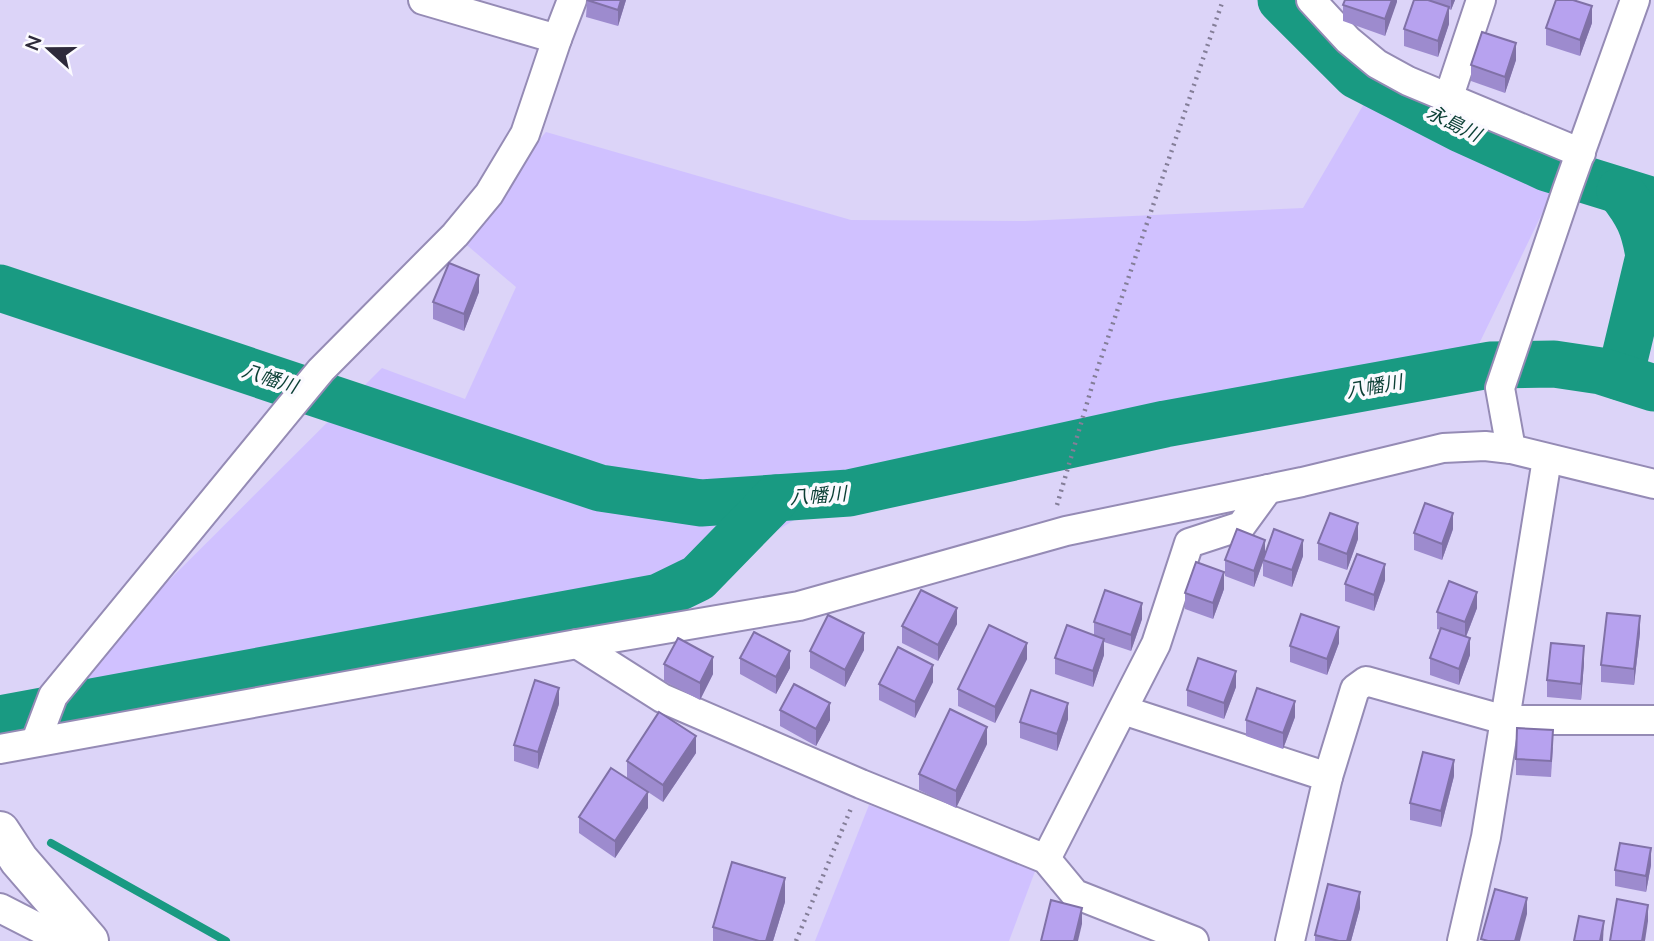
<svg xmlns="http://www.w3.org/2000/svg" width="1654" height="941" font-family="'Nunito Sans','Noto Sans JP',sans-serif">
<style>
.green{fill:#d0c1ff}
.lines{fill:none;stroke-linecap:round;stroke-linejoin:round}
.stream{stroke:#199a82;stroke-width:8}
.river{stroke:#199a82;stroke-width:47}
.street-casing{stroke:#958bb5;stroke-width:32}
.secondary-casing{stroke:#958bb5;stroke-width:42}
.path{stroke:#847e98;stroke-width:4.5;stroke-dasharray:2 5;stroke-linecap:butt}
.street{stroke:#fff;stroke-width:28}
.secondary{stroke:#fff;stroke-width:38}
.wall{fill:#9d8bce}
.shaded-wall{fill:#8071a7}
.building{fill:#b7a2ef;stroke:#8071a7;stroke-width:2}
.labels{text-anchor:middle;stroke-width:7;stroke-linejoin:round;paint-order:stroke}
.water-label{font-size:19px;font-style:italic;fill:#0b3f35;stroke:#fbfaff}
</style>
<rect width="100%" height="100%" fill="#dcd4f8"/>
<g class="green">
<polygon points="1375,85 1551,195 1478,346 1342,369 890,462 753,545 669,585 53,696 382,368 465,399 516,287 455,235 546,132 851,220 1025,221 1303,208"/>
<polygon points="869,805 1037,866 1009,941 815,941"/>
</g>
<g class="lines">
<polyline class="stream" points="51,843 226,941"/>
<g class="river">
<polyline points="1281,0 1356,75 1461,129 1547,168 1654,201"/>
<path d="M1620,191c18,23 24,35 29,65l-29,121"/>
<polyline points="0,288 600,488 701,503 849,493 1165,424 1490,365 1554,364 1601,371 1654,388"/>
<polyline points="0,719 659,597 698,578 776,498"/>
</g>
<defs>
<g id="street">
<polyline points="423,0 557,39 572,0"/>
<polyline points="1311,0 1348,40 1377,64 1408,81 1581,153"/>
<polyline points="1448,99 1481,0"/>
<polyline points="1511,449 1500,388 1567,190 1635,0"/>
<polyline points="577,644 662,698 861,784 1046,859 1075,894 1194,941"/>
<polyline points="1123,710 1328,777 1290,941"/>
<polyline points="36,741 53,696 287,411 321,370 455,235 489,194 525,134 557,39"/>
<polyline points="0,749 577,644 799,606 1066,531 1302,482 1443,448 1485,446 1511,449 1654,484"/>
<polyline points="1328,777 1355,689 1366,681 1505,720 1654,720"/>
<polyline points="1046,859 1156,644 1189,543 1241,526 1268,489"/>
<polyline points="0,908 41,929 78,929"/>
<polyline points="1462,941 1486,837 1547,459"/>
</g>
<polyline id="secondary" points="0,831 19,860 89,941"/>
</defs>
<use href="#street" class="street-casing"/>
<use href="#secondary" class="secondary-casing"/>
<g class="path">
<polyline points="1057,505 1095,376 1223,0"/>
<polyline points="796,941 852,806"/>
</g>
<use href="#street" class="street"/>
<use href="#secondary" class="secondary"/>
</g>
<g class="wall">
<polygon points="587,0 626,0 618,26 586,17"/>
<polygon points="1397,0 1385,36 1343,21 1343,5"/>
<polygon points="1414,0 1455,0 1451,10 1449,9 1449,24 1438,57 1404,46 1404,29"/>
<polygon points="1592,23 1580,56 1546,45 1546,28"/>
<polygon points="1516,60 1505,93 1471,81 1471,65"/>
<polygon points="479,292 464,331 433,319 433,302"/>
<polygon points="1453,529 1442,560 1414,550 1414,533"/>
<polygon points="1358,539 1347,570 1318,560 1318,543"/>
<polygon points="1265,554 1303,556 1292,587 1263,576 1263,562 1254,587 1225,576 1225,560"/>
<polygon points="1385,580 1374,611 1345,601 1345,584"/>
<polygon points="1224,589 1213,619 1185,609 1185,593"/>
<polygon points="1477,608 1466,637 1470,655 1459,685 1430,675 1430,658 1441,630 1437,629 1437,612"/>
<polygon points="1142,619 1131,651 1104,642 1104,655 1093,687 1055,674 1055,658 1094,635 1094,622"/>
<polygon points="957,624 938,661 902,643 902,626"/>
<polygon points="1640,633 1634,685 1601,682 1601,665"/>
<polygon points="1339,643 1327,675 1290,662 1290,646"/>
<polygon points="864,650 845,687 810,668 810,651"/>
<polygon points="740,658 790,668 776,694 740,674"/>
<polygon points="1027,659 995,723 958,706 958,689"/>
<polygon points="1584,663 1581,700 1547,697 1547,680"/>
<polygon points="664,664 713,674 700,700 664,681"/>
<polygon points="933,682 915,718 879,700 879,684"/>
<polygon points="1236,687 1224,719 1187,706 1187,690"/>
<polygon points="559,704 538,769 514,761 514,745"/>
<polygon points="780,710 830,720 816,746 780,726"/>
<polygon points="1295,717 1283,749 1246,736 1246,720"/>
<polygon points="1068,719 1057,751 1020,738 1020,722"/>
<polygon points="987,744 956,808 919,790 919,774"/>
<polygon points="1553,747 1551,777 1516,775 1516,759"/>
<polygon points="696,753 663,802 627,778 627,761"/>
<polygon points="1454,776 1441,827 1410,820 1410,803"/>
<polygon points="648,808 615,858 579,833 579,817"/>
<polygon points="1651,865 1646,892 1615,886 1615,870"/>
<polygon points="785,902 773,941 713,941 713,927"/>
<polygon points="1360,908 1351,941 1315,941 1315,935"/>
</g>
<g class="shaded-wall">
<polygon points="621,0 626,0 618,26 618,10"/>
<polygon points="1392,0 1397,0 1397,2 1385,36 1385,19"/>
<polygon points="1451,0 1455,0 1451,10"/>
<polygon points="1592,6 1592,23 1580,56 1580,40"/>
<polygon points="1449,7 1449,24 1438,57 1438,41"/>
<polygon points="1516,43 1516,60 1505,93 1505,77"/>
<polygon points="479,275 479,292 464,331 464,314"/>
<polygon points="1453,513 1453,529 1442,560 1442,544"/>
<polygon points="1358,523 1358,539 1347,570 1347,554"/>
<polygon points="1265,540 1265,556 1254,587 1254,571"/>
<polygon points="1303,540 1303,556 1292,587 1292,570"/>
<polygon points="1385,564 1385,580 1374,611 1374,595"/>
<polygon points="1224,572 1224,589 1213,619 1213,603"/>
<polygon points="1477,592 1477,608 1465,639 1465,622"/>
<polygon points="1142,603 1142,619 1131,651 1131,635"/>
<polygon points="957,608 957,624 938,661 938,645"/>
<polygon points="1640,616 1640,633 1634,685 1634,669"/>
<polygon points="1339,627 1339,643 1327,675 1327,659"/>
<polygon points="864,633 864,650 845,687 845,670"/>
<polygon points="1470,638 1470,655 1459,685 1459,669"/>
<polygon points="1104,639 1104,655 1093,687 1093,671"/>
<polygon points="1027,643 1027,659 995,723 995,707"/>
<polygon points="1584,646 1584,663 1581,700 1581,684"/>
<polygon points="790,651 790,668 776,694 776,677"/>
<polygon points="713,657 713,674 700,700 700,683"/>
<polygon points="933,665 933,682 915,718 915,702"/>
<polygon points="1236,671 1236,687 1224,719 1224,703"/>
<polygon points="559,688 559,704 538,769 538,752"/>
<polygon points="1295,701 1295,717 1283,749 1283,733"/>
<polygon points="830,703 830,720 816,746 816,729"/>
<polygon points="1068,703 1068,719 1057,751 1057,734"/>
<polygon points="987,727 987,744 956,808 956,791"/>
<polygon points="696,736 696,753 663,802 663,785"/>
<polygon points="1454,760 1454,776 1441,827 1441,811"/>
<polygon points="648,792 648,808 615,858 615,841"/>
<polygon points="1651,848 1651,865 1646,892 1646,876"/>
<polygon points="785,878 785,902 773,941 766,941"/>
<polygon points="1360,892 1360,908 1351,941 1347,941"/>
<polygon points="1527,898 1527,914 1520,941 1515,941"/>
<polygon points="1648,905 1648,921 1645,941 1642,941"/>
<polygon points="1082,908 1082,924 1078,941 1074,941"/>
<polygon points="1604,921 1603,941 1600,941"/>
</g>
<g class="building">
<polygon points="587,0 621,0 618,10"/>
<polygon points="1345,0 1392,0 1385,19 1343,5"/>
<polygon points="1414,0 1428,0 1449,7 1438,41 1404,29"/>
<polygon points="1556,0 1573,0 1592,6 1580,40 1546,28"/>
<polygon points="1482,32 1516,43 1505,77 1471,65"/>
<polygon points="449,263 479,275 464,314 433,302"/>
<polygon points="1425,503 1453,513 1442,544 1414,533"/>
<polygon points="1330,513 1358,523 1347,554 1318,543"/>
<polygon points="1237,529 1265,540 1254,571 1225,560"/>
<polygon points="1274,529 1303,540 1292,570 1263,560"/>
<polygon points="1357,554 1385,564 1374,595 1345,584"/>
<polygon points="1196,562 1224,572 1213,603 1185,593"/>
<polygon points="1449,581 1477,592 1465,622 1437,612"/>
<polygon points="921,590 957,608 938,645 902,626"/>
<polygon points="1105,590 1142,603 1131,635 1094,622"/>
<polygon points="1607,613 1640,616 1634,669 1601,665"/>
<polygon points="1301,614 1339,627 1327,659 1290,646"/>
<polygon points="828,615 864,633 845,670 810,651"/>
<polygon points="989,625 1027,643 995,707 958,689"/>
<polygon points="1067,625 1104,639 1093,671 1055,658"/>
<polygon points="1441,628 1470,638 1459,669 1430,658"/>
<polygon points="754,632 790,651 776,677 740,658"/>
<polygon points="678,638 713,657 700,683 664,664"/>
<polygon points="1551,643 1584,646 1581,684 1547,680"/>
<polygon points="898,647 933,665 915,702 879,684"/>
<polygon points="1198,658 1236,671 1224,703 1187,690"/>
<polygon points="535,680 559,688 538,752 514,745"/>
<polygon points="794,684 830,703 816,729 780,710"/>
<polygon points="1257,688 1295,701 1283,733 1246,720"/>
<polygon points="1031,690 1068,703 1057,734 1020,722"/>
<polygon points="950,709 987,727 956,791 919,774"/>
<polygon points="659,712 696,736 663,785 627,761"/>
<polygon points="1517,728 1553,730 1551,761 1516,759"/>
<polygon points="1423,752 1454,760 1441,811 1410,803"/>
<polygon points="611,768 648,792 615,841 579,817"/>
<polygon points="1620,843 1651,848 1646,876 1615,870"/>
<polygon points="732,862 785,878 766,941 759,941 713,927"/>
<polygon points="1328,884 1360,892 1347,941 1339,941 1315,935"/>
<polygon points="1495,889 1527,898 1515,941 1488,941 1481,939"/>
<polygon points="1617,899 1648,905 1642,941 1610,941"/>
<polygon points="1051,900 1082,908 1074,941 1041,941"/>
<polygon points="1579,916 1604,921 1600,941 1574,941"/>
</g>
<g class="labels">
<g class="water-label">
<text transform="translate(1454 123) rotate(26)" y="7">永島川</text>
<text transform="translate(270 378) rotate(18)" y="7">八幡川</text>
<text transform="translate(1374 386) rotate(-10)" y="7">八幡川</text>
<text transform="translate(818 495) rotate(-4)" y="7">八幡川</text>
</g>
</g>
<g transform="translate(49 49) rotate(291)" stroke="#fbfaff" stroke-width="5" paint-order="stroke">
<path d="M0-5L12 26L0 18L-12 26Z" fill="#2e2a3b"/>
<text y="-10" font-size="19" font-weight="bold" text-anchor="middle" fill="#2e2a3b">N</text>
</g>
</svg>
